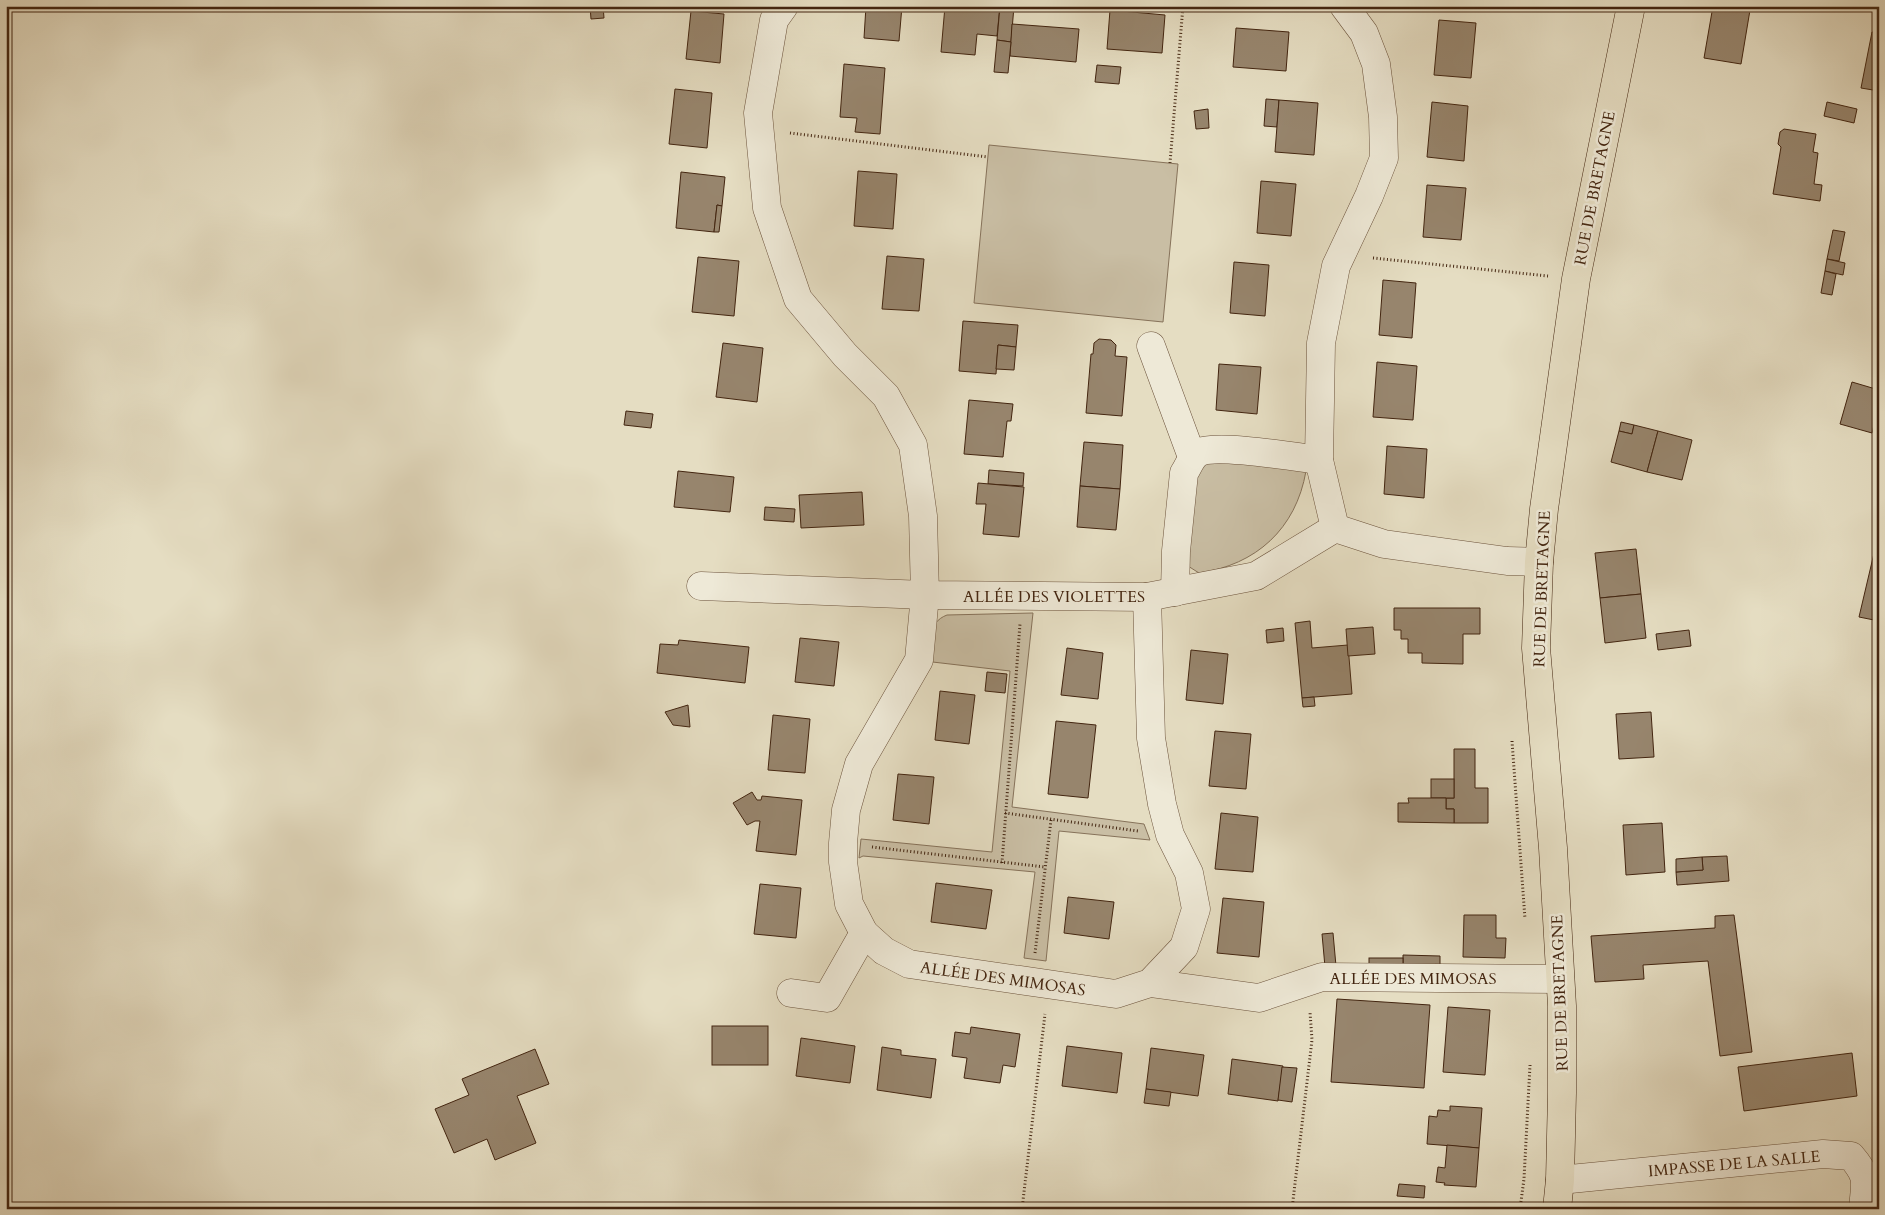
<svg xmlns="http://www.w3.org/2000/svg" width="1885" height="1215" font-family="Cardo,serif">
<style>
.green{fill:#c9bea4;stroke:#86725a}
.building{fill:#97856d;stroke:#432510}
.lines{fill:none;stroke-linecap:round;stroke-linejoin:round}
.minor-casing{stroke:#6c533c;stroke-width:29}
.major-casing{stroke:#432510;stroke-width:29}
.path{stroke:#432510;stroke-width:3;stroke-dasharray:1 2.5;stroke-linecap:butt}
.minor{stroke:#eee9d7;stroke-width:28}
.major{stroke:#e5ddc2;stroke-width:28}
.labels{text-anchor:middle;stroke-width:5;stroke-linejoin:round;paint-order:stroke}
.street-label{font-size:16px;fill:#432510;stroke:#eee9d7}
</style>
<rect width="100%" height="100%" fill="#e5ddc2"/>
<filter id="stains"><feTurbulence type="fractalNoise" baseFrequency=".004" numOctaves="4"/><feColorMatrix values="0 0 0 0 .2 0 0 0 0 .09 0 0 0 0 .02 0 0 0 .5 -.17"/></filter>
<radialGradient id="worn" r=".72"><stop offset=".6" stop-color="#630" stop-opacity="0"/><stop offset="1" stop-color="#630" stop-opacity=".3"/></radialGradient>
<g class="green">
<polygon points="989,145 1178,164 1163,322 974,303"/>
<path d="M1213,459l93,12c-10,58 -50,94 -107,102l-11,-7 8,-97z"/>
<path d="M1033,613l-21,194 132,17 6,16 -91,-9 -13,130 -22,-3 11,-86 -172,-16 -4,2 2,-19 131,13 18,-181 -86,-10c4,-18 4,-39 23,-46z"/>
</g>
<g class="building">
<polygon points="590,6 603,6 604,18 591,19"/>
<polygon points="866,6 902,6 899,41 864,38"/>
<polygon points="945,6 1000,6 997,36 977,34 975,55 941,52"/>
<polygon points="1000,6 1014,6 1011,42 997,40"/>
<polygon points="1713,6 1732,6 1750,10 1741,64 1704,58"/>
<polygon points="1110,10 1165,15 1162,53 1107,49"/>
<polygon points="691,11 724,14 720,63 686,59"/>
<polygon points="1439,20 1476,23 1471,78 1434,75"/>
<polygon points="1012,24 1079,29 1076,62 1010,56"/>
<polygon points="1236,28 1289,32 1286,71 1233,67"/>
<polygon points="1872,32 1879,33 1879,91 1861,88"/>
<polygon points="997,40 1011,42 1008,73 994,72"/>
<polygon points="844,64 885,68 880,134 855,132 857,118 840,117"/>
<polygon points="1097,65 1121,67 1119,84 1095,82"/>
<polygon points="675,89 712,93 707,148 669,144"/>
<polygon points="1266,99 1279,100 1277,127 1264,126"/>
<polygon points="1279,100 1318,103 1314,155 1275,152"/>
<polygon points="1432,102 1468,106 1464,161 1427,157"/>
<polygon points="1827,102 1857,109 1854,123 1824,116"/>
<polygon points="1208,109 1209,128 1196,129 1194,111"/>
<polygon points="1784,129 1816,134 1813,152 1818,153 1814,184 1822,185 1820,201 1773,194 1781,147 1778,144 1780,132"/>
<polygon points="858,171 897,174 893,229 854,226"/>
<polygon points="681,172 725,177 722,206 717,205 714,232 676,228"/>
<polygon points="1261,181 1296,184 1291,236 1257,233"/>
<polygon points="1427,185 1466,188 1461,240 1423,237"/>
<polygon points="717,205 722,206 719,232 714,232"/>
<polygon points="1833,230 1845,232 1839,261 1827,259"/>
<polygon points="887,256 924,259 919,311 882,309"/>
<polygon points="698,257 739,261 734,316 692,312"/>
<polygon points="1827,259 1845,263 1843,275 1825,271"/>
<polygon points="1234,262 1269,265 1265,316 1230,313"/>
<polygon points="1825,271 1836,274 1832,295 1821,293"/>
<polygon points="1383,280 1416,283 1412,338 1379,335"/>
<polygon points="963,321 1018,325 1016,347 998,345 996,374 959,371"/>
<polygon points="1099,339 1111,340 1116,345 1115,356 1127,357 1122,416 1086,413 1091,354 1093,354 1094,343"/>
<polygon points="723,343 763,348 757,402 716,397"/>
<polygon points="998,345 1016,347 1014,370 996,369"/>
<polygon points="1377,362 1417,366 1413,420 1373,417"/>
<polygon points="1219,364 1261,367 1257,414 1216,410"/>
<polygon points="1852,382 1879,390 1879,418 1876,417 1872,433 1840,424"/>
<polygon points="969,400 1013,404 1011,421 1007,421 1003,457 964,454"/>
<polygon points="626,411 653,414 651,428 624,425"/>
<polygon points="1621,422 1634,425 1632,434 1619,431"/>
<polygon points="1634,425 1658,431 1647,472 1611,462 1619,431 1632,434"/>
<polygon points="1658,431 1692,440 1682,480 1647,472"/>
<polygon points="1084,442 1123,445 1120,489 1080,486"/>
<polygon points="1387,446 1427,449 1424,498 1384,494"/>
<polygon points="989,470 1024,473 1023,486 988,484"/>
<polygon points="678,471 734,477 730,512 674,507"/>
<polygon points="978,483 1024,487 1019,537 983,534 986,504 976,504"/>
<polygon points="1080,486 1120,489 1116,530 1077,527"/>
<polygon points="862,492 864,525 801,528 799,495"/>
<polygon points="765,507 795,509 794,522 764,520"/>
<polygon points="1879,532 1879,621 1859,617"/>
<polygon points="1636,549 1641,594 1600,598 1595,553"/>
<polygon points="1641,594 1646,638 1605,643 1600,598"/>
<polygon points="1394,608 1480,608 1480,634 1463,634 1463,664 1422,663 1422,653 1408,653 1408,639 1401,639 1401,630 1394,630"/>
<polygon points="1310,621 1312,648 1348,645 1352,694 1302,698 1295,623"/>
<polygon points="1373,627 1375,654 1348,656 1346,629"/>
<polygon points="1283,628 1284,641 1267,643 1266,630"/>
<polygon points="1689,630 1691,646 1658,650 1656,634"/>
<polygon points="800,638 839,642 834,686 795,682"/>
<polygon points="679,640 749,647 745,683 657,673 660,644 678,645"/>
<polygon points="1067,648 1103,653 1098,699 1061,695"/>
<polygon points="1191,650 1228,654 1223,704 1186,700"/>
<polygon points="987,672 1007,674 1005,693 985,691"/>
<polygon points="940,691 975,695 969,744 935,740"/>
<polygon points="1314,697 1315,706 1303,707 1302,698"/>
<polygon points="688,705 690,727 673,725 665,712"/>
<polygon points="1651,712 1654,757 1619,759 1616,714"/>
<polygon points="773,715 810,719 805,773 768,770"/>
<polygon points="1056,721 1096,725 1088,798 1048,794"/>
<polygon points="1215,731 1251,734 1246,789 1209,786"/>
<polygon points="1454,749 1475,749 1475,788 1488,788 1488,823 1454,823 1454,809 1446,809 1446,798 1454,798"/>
<polygon points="898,774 934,777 929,824 893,820"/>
<rect x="1431" y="779" width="23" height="19"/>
<polygon points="752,792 757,800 761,800 762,796 802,800 796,855 756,851 760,821 755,821 747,825 733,803"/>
<polygon points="1408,798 1446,798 1446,809 1454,809 1454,823 1398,822 1398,803 1409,803"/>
<polygon points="1221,813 1258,817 1253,872 1215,869"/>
<polygon points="1662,823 1665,872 1626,875 1623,825"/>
<polygon points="1727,856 1729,881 1677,885 1676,872 1703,870 1702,857"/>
<polygon points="1702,857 1703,870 1676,872 1676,859"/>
<polygon points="936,883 992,890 986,929 931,922"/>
<polygon points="760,884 801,888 796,938 754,934"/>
<polygon points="1068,897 1114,902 1109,939 1064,933"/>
<polygon points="1223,898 1264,902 1259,957 1217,953"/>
<polygon points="1464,915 1496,915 1496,938 1506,938 1505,958 1463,957"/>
<polygon points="1734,915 1752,1052 1720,1056 1708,961 1643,965 1644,979 1595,982 1591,936 1715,928 1715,916"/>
<polygon points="1333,933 1336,966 1325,967 1322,934"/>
<polygon points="1403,955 1440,956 1440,970 1403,969"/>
<rect x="1369" y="958" width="34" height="11"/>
<polygon points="1337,999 1430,1005 1424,1088 1331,1082"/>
<polygon points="1448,1007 1490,1010 1485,1075 1443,1072"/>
<rect x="712" y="1026" width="56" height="39"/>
<polygon points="971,1027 1020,1034 1015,1067 1003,1065 1000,1083 964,1078 967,1058 952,1056 955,1032 970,1034"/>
<polygon points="801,1038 855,1046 850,1083 796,1076"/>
<polygon points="1067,1046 1122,1053 1117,1093 1062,1086"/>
<polygon points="882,1047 901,1050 901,1055 936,1059 931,1098 877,1090"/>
<polygon points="1151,1048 1204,1055 1198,1096 1146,1089"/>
<polygon points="535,1049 549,1084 517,1096 536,1143 495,1160 487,1139 454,1153 435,1109 469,1095 462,1079"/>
<polygon points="1852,1053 1857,1096 1744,1111 1738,1067"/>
<polygon points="1232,1059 1283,1066 1278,1101 1228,1094"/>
<polygon points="1282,1067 1297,1068 1292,1102 1278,1100"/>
<polygon points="1146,1089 1171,1092 1169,1106 1144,1103"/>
<polygon points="1450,1106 1482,1108 1479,1148 1427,1144 1429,1116 1437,1117 1438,1110 1450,1111"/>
<polygon points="1447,1145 1479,1148 1476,1187 1444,1185 1445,1183 1436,1182 1438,1167 1445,1168"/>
<polygon points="1399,1184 1425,1186 1424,1198 1397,1196"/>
<polygon points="828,1204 845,1206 845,1209 827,1209"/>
</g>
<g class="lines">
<defs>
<g id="minor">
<polyline points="784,6 774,20 758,113 767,208 798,299 845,355 886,396 913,445 923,516 925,595 919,660 859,764 846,810 843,843 843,862 849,904 864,933 884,951 909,964 1116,994 1150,983 1184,947 1196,909 1189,873 1170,835 1162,804 1151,738 1147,597"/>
<polyline points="1151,346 1192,457"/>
<polyline points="1335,528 1319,460 1321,343 1336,266 1369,196 1384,158 1383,117 1376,64 1364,33 1344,6"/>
<polyline points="701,586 925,595 1147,597 1256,576 1335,528 1384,544 1507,561 1539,562"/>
<path d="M1175,592l1,-41 8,-78c5,-7 7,-17 16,-21 18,-8 96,5 119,8"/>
<polyline points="1150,983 1259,998 1322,977 1560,979"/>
<polyline points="791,993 827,998 864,933"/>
<path d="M1560,1180l263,-26 28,2c19,22 14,26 12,53"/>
</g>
<polyline id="major" points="1557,1209 1560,1180 1562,1093 1562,1006 1553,848 1536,648 1539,562 1544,509 1576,279 1631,6"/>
</defs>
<use href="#minor" class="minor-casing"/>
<use href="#major" class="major-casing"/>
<g class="path">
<polyline points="790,133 988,157"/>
<polyline points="1170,163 1183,6"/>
<polyline points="1373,258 1548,276"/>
<polyline points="1512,741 1525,919"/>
<polyline points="1005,813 1138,831"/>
<polyline points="872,847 1045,867"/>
<polyline points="1002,863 1020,624"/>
<polyline points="1035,953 1051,820"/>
<polyline points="1022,1209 1045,1014"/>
<polyline points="1292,1209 1312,1040 1310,1012"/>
<polyline points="1520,1209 1524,1179 1530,1065"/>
</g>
<use href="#minor" class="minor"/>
<use href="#major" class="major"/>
</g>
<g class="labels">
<g class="street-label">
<text transform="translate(1594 188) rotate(-79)" y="6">RUE DE BRETAGNE</text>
<text transform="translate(1541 589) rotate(-88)" y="6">RUE DE BRETAGNE</text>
<text x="1054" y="602">ALLÉE DES VIOLETTES</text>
<text transform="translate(1003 978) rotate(8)" y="6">ALLÉE DES MIMOSAS</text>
<text x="1413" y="984">ALLÉE DES MIMOSAS</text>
<text transform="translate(1559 993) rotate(-92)" y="6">RUE DE BRETAGNE</text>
<text transform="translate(1734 1163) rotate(-5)" y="6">IMPASSE DE LA SALLE</text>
</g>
</g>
<rect width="1885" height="1215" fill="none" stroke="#e5ddc2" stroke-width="25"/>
<rect x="8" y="8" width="1870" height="1200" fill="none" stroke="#432510" stroke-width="2.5"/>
<rect x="12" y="12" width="1860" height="1190" fill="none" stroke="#432510"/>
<rect width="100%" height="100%" filter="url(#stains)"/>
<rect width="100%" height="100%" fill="url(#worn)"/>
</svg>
